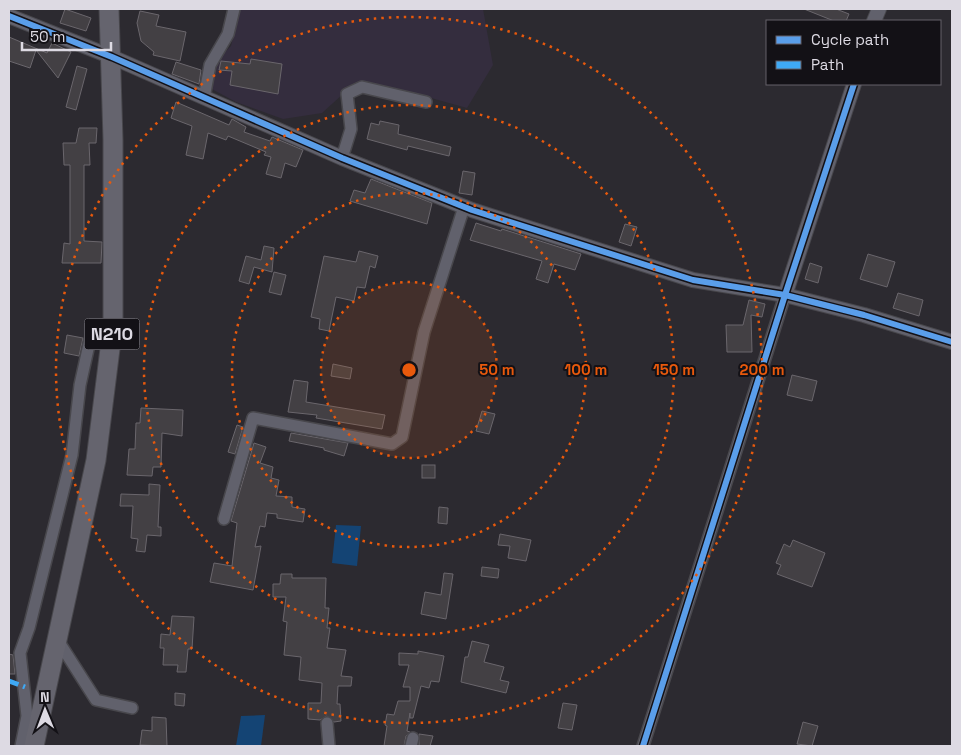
<svg xmlns="http://www.w3.org/2000/svg" width="961" height="755" font-family="'Space Grotesk',sans-serif">
<style>
.built{fill:#342d3e}
.water{fill:#144474}
.building{fill:#434044;stroke:#6a666c}
.lines{fill:none;stroke-linecap:round;stroke-linejoin:round}
.minor-casing{stroke:#48474c;stroke-width:14}
.tertiary-casing{stroke:#48474c;stroke-width:16}
.trunk-casing{stroke:#48474c;stroke-width:21}
.minor{stroke:#61616c;stroke-width:11}
.tertiary{stroke:#61616c;stroke-width:14}
.trunk{stroke:#65646e;stroke-width:19}
.quiet{stroke:#3fa9f5;stroke-width:5;stroke-dasharray:10 5;stroke-linecap:butt}
.cycleway-casing{stroke:#131116;stroke-width:9}
.cycleway{stroke:#5a9eea;stroke-width:6}
.ring{fill:none;stroke:#e8590c;stroke-width:2.5;stroke-dasharray:2.5 5}
.labels{text-anchor:middle;stroke-width:4;stroke-linejoin:round;paint-order:stroke}
.shield{fill:#131116;stroke:#a09ea6;stroke-width:1}
.shield-label{font-size:18px;font-weight:bold;fill:#dddae3}
.centre{fill:#e8590c;stroke:#131116;stroke-width:2.5}
.ring-label{font-size:15px;text-anchor:middle;font-weight:bold;fill:#e8590c;stroke:#131116;stroke-width:4;stroke-linejoin:round;paint-order:stroke}
</style>
<rect width="100%" height="100%" fill="#2c2a30"/>
<polygon class="built" points="240,9 483,9 493,65 467,108 406,91 354,84 322,113 283,119 236,102 210,88 210,79 219,58 231,46"/>
<g class="water">
<polygon points="336,525 361,526 357,566 332,563"/>
<polygon points="265,715 261,746 236,746 241,716"/>
</g>
<g class="building">
<polygon points="65,9 91,18 86,31 60,23"/>
<polygon points="804,9 836,9 849,14 846,21 834,21"/>
<polygon points="140,11 159,15 156,26 186,32 180,61 153,55 154,52 141,41 137,23"/>
<polygon points="9,37 47,53 52,43 71,52 58,78 36,50 30,68 9,61"/>
<polygon points="251,59 282,64 278,94 230,85 232,71 219,70 221,61 250,64"/>
<polygon points="176,62 201,70 199,84 172,74"/>
<polygon points="77,66 87,69 76,110 66,107"/>
<polygon points="176,102 229,125 232,119 246,127 244,132 270,141 272,137 303,150 296,167 285,163 281,178 266,174 271,157 264,155 266,152 228,136 226,140 208,133 203,159 186,155 192,126 171,118"/>
<polygon points="380,121 399,125 398,134 451,147 449,156 408,146 407,150 367,139 371,123 379,125"/>
<polygon points="79,128 97,128 96,143 89,143 90,165 84,165 84,241 102,242 101,263 62,263 64,243 70,244 70,165 64,165 63,143 76,143"/>
<polygon points="463,171 475,173 472,195 459,193"/>
<polygon points="371,179 432,203 427,224 350,201 354,190 365,193"/>
<polygon points="476,223 501,231 502,229 581,254 575,270 554,264 548,283 536,279 542,261 470,240"/>
<polygon points="625,224 637,227 631,246 619,242"/>
<polygon points="264,246 274,248 272,272 254,267 249,284 239,281 246,256 261,260"/>
<polygon points="359,251 378,256 375,268 370,266 365,288 357,287 354,301 336,297 329,331 319,329 320,319 311,317 324,256 356,262"/>
<polygon points="868,254 895,262 887,287 860,279"/>
<polygon points="810,263 822,267 818,283 805,279"/>
<polygon points="274,272 286,275 281,295 269,292"/>
<polygon points="898,293 923,300 919,316 893,308"/>
<polygon points="749,300 765,304 762,317 751,315 752,352 727,352 726,325 743,325"/>
<polygon points="67,335 83,338 79,356 64,353"/>
<polygon points="333,364 352,368 350,379 331,376"/>
<polygon points="792,375 817,381 812,401 787,395"/>
<polygon points="294,380 308,382 306,402 385,415 382,429 316,418 317,415 288,412"/>
<polygon points="141,408 183,410 182,436 162,433 161,467 153,467 152,476 127,475 129,449 135,449 136,423 140,423"/>
<polygon points="482,411 495,414 489,434 476,431"/>
<polygon points="237,425 243,427 235,454 228,452"/>
<polygon points="291,433 348,443 344,456 324,450 324,448 289,441"/>
<polygon points="254,443 266,447 260,463 273,467 271,478 279,480 276,496 292,497 292,507 305,509 303,522 277,518 277,514 267,513 265,527 260,526 255,547 261,546 253,590 210,582 214,563 232,566 237,523 231,521"/>
<rect x="422" y="465" width="13" height="13"/>
<polygon points="149,484 160,485 158,527 161,527 161,536 147,535 145,552 136,551 138,539 131,538 133,506 120,506 121,494 149,495"/>
<polygon points="439,507 448,508 447,524 438,523"/>
<polygon points="500,534 531,540 526,561 508,558 510,546 498,545"/>
<polygon points="793,540 825,553 812,587 777,574 781,565 776,563 784,544 790,547"/>
<polygon points="482,567 499,569 498,578 481,576"/>
<polygon points="444,573 453,574 446,619 421,614 425,592 441,595"/>
<polygon points="281,574 292,574 292,578 326,578 325,608 329,608 327,628 330,628 327,648 346,650 341,676 352,677 351,686 338,686 337,704 340,704 341,721 334,722 327,716 320,720 308,719 308,703 321,703 322,683 299,680 301,657 284,655 287,622 283,621 286,597 273,597 273,584 280,584"/>
<polygon points="172,616 194,617 192,649 188,649 186,672 177,672 178,665 163,665 164,648 160,648 161,634 170,635"/>
<polygon points="472,641 489,645 484,662 504,667 500,680 509,682 506,693 461,682 465,657 468,657"/>
<polygon points="418,651 444,656 439,682 431,681 429,688 421,686 413,718 410,718 410,713 407,731 410,732 406,736 404,746 384,746 387,726 385,725 387,714 394,715 398,701 410,701 410,687 403,687 409,665 399,665 399,653 418,654"/>
<polygon points="9,654 13,655 15,674 9,674"/>
<polygon points="175,693 185,694 184,706 175,705"/>
<polygon points="563,703 577,705 572,730 558,728"/>
<polygon points="152,717 166,718 167,746 140,745 142,730 152,731"/>
<polygon points="803,722 818,726 812,746 797,744"/>
<polygon points="419,734 433,736 430,746 419,746"/>
</g>
<g class="lines">
<defs>
<g id="minor">
<polyline points="204,98 210,65 228,34 234,9"/>
<polyline points="342,158 351,129 347,94 362,87 426,102"/>
<polyline points="224,519 253,418 392,444 402,437 424,332 464,207"/>
<polyline points="57,639 96,700 132,708"/>
<polyline points="327,723 329,746"/>
<polyline points="21,746 27,716 20,653 29,628 72,455 80,385 90,340 113,323"/>
<polyline points="411,746 413,738"/>
<polyline points="643,746 785,295"/>
</g>
<g id="tertiary">
<polyline points="9,16 112,57 342,158 472,210 693,280 785,295 864,315 952,342"/>
<polyline points="874,21 879,9"/>
<polyline points="785,295 854,84"/>
</g>
<polyline id="trunk" points="34,746 96,460 113,325 113,140 109,9"/>
</defs>
<use href="#minor" class="minor-casing"/>
<use href="#tertiary" class="tertiary-casing"/>
<use href="#trunk" class="trunk-casing"/>
<use href="#minor" class="minor"/>
<use href="#tertiary" class="tertiary"/>
<use href="#trunk" class="trunk"/>
<polyline class="quiet" points="9,681 25,687"/>
<defs>
<g id="cycleway">
<polyline points="9,16 112,57 342,158 472,210 693,280 785,295 864,315 952,342"/>
<polyline points="643,746 785,295 854,84"/>
</g>
</defs>
<use href="#cycleway" class="cycleway-casing"/>
<use href="#cycleway" class="cycleway"/>
</g>
<circle cx="409" cy="370" r="88" fill="#e8590c" fill-opacity=".12"/>
<g class="ring">
<circle cx="409" cy="370" r="88"/>
<circle cx="409" cy="370" r="177"/>
<circle cx="409" cy="370" r="265"/>
<circle cx="409" cy="370" r="353"/>
</g>
<g class="labels">
<rect class="shield" x="84.5" y="318.5" width="55" height="31" rx="4"/>
<g class="shield-label">
<text x="112" y="340">N210</text>
</g>
</g>
<circle cx="409" cy="370" r="8" class="centre"/>
<g class="ring-label">
<text x="497" y="375">50 m</text>
<text x="586" y="375">100 m</text>
<text x="674" y="375">150 m</text>
<text x="762" y="375">200 m</text>
</g>
<rect width="961" height="755" fill="none" stroke="#dddae3" stroke-width="20"/>
<rect x="766" y="20" width="175" height="65" fill="#131116" stroke="#646168"/>
<rect x="776" y="36" width="25" height="8" fill="#5a9eea" stroke="#646168"/>
<text x="811" y="45" font-size="15" fill="#dddae3">Cycle path</text>
<rect x="776" y="61" width="25" height="8" fill="#3fa9f5" stroke="#646168"/>
<text x="811" y="70" font-size="15" fill="#dddae3">Path</text>
<g transform="translate(45 710) rotate(359)" stroke="#131116" stroke-width="4" paint-order="stroke">
<path d="M0-4L9 19L0 12L-9 19Z" fill="#dddae3"/>
<text y="-8" font-size="14" font-weight="bold" text-anchor="middle" fill="#dddae3">N</text>
</g>
<path d="M22 42v8h89v-8" fill="none" stroke="#dddae3" stroke-width="2.5"/>
<text x="30" y="42" font-size="15" fill="#dddae3" stroke="#131116" stroke-width="4" paint-order="stroke">50 m</text>
</svg>
